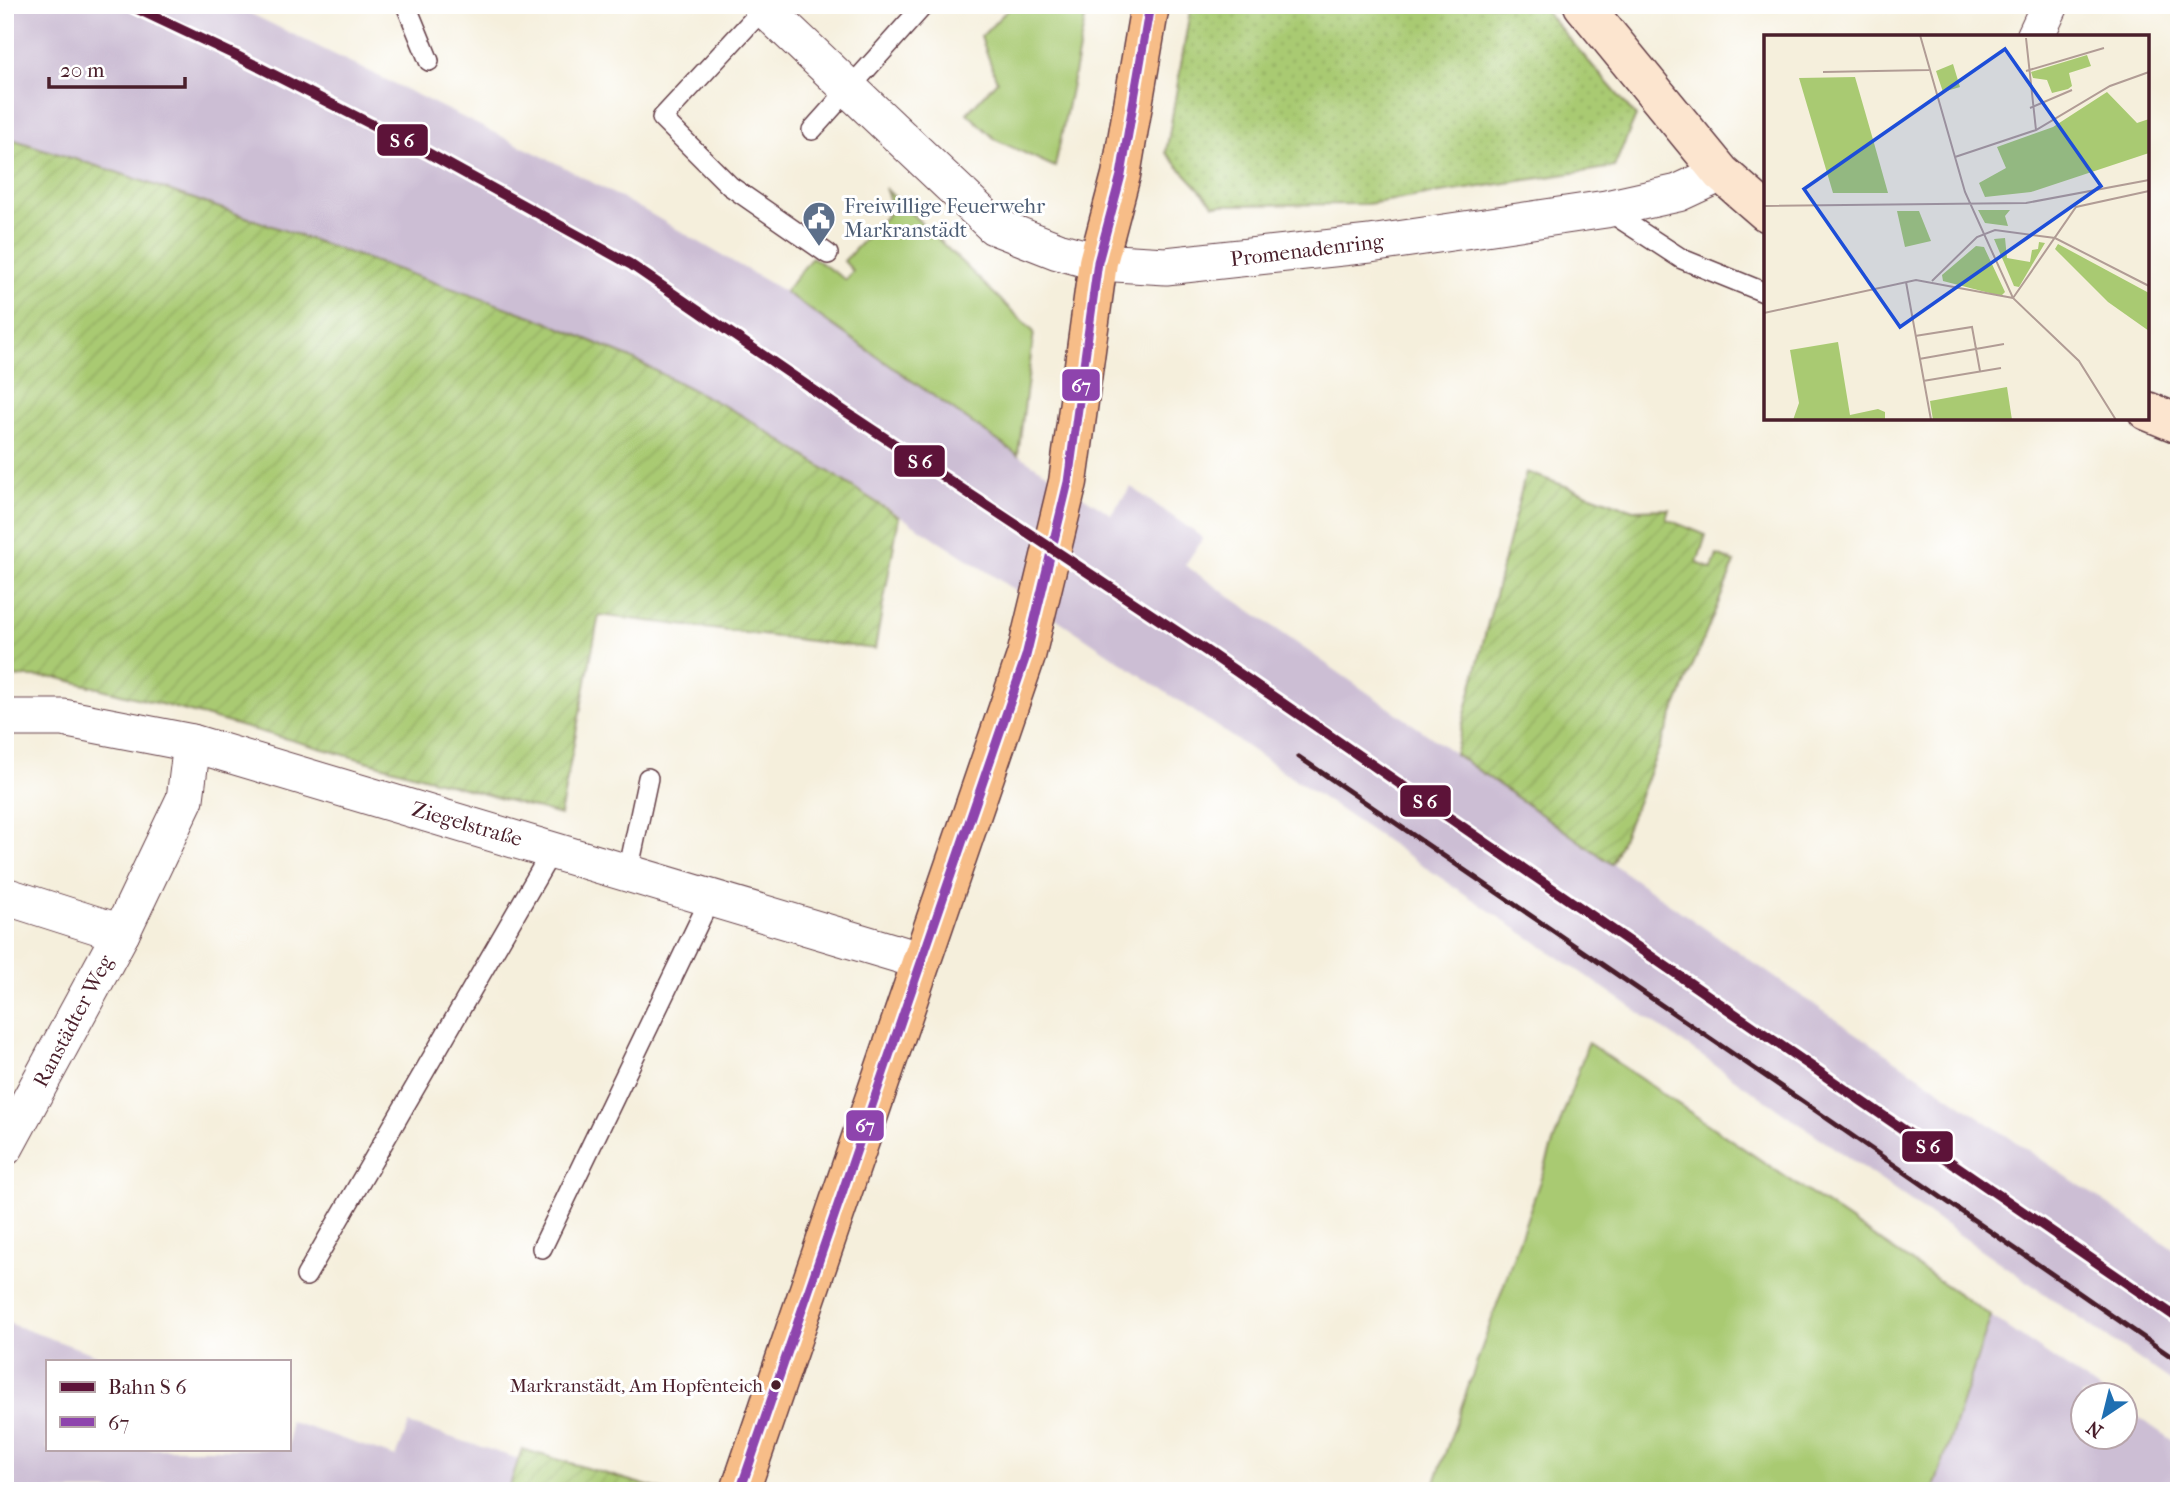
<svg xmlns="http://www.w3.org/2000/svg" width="2184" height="1496" font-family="'IM FELL French Canon',serif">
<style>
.industrial{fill:#ccbed4}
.grass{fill:#a9ca72;stroke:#7a744e;stroke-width:2}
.park{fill:url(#park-dots);stroke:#7a744e;stroke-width:2}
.garden{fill:url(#garden-furrows);stroke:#7a744e;stroke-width:2}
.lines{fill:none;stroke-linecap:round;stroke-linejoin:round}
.lane-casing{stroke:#643e46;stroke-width:22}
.street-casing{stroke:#643e46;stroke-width:39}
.secondary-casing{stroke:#643e46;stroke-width:41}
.primary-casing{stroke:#643e46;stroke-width:41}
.lane{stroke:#fff;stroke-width:19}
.street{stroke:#fff;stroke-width:37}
.secondary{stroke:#fce5cf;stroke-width:38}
.primary{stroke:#f7bd88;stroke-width:38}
.rail{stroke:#4a1f2b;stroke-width:5}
.bus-1-casing{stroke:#fff;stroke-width:14}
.bus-1{stroke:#8e44ad;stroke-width:9}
.rail-1-casing{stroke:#fff;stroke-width:16}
.rail-1{stroke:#5d1339;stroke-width:10}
.bus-dot{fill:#4a1f2b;stroke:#fff;stroke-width:2.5}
.labels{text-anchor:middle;stroke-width:6;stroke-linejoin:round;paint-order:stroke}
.bus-label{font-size:19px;fill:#4a1f2b;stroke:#fff;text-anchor:end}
.service-label{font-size:21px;fill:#4e5e75;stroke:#fff;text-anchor:start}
.street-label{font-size:21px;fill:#4a1f2b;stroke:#fff}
.inset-road{fill:none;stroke:#b19c95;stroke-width:2}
.view{fill:#1d4ed8;fill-opacity:0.15;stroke:#1d4ed8;stroke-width:3.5}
.inset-edge{fill:none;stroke:#4a1f2b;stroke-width:3.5}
.line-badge{stroke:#fff;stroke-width:2.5}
.badge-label{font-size:19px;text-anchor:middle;font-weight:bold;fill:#fff}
</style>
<defs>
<pattern id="park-dots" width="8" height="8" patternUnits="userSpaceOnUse" patternTransform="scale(1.75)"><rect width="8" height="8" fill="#a9ca72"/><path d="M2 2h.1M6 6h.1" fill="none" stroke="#93ad63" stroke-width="1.8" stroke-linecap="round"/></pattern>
<pattern id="garden-furrows" width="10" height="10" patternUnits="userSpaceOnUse" patternTransform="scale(1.75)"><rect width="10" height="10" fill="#a9ca72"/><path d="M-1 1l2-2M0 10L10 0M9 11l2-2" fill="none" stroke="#93ad63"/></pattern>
</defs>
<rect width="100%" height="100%" fill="#fff"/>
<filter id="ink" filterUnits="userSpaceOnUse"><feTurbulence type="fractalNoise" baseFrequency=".0143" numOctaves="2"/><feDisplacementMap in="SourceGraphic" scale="14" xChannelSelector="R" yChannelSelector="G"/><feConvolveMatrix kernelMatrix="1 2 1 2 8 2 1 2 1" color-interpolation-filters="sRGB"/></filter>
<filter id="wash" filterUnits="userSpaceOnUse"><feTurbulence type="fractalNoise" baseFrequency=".00686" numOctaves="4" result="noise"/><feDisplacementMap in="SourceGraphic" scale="28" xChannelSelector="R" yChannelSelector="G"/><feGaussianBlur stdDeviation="1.57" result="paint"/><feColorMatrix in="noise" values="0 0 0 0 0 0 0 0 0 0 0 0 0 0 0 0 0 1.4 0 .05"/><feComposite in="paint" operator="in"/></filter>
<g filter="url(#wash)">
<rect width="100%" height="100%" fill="#f5efdc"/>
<g class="industrial">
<polygon points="5,5 233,5 558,164 649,213 785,292 1018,455 1111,514 1131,487 1203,538 1185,565 1803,997 2179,1253 2179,1387 1595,982 989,573 741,414 629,357 119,173 5,137"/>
<polygon points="1991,1316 2105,1394 2082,1394 2082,1436 2124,1436 2125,1408 2179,1445 2179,1491 1933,1491"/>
<polygon points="5,1322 113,1361 47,1361 47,1449 289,1449 289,1421 396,1457 409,1424 519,1459 508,1491 5,1491"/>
</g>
<g class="grass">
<polygon points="1012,5 1088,5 1055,167 996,140 967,113 997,81 981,37"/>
<polygon points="885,188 1034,332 1018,455 785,292 812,257 846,280 853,271 844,261 893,209"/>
<polygon points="1588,1043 1991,1316 1933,1491 1432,1491"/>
</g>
<polygon class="park" points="1191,5 1540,5 1636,116 1614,167 1367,204 1214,205 1166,153"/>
<g class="garden">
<polygon points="5,137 119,173 537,318 629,357 740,414 899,517 875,649 599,615 560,815 172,707 59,678 5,676"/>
<polygon points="1526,472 1633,510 1669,509 1666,519 1706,535 1697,563 1712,569 1717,555 1735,562 1612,864 1455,754"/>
<polygon points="522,1449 665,1491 508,1491"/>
</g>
</g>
<g filter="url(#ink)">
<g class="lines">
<defs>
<g id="lane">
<polyline points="406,5 429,61"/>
<polyline points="764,8 662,118 730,186 828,254"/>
<polyline points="812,130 924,5"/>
<polyline points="1607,210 1682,259 1766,293"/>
<polyline points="628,872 648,778"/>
<polyline points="542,1248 711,897"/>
<polyline points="306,1276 553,849"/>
</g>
<g id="street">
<polyline points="761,5 994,226 1058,251 1098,262 1166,266 1370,244 1606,209 1678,193 1721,173"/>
<polyline points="2035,37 2050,5"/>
<polyline points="5,718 63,718 192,743 922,961"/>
<polyline points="5,896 121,933"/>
<polyline points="5,1147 121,933 185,799 192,743"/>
</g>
<g id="secondary">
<polyline points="1583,5 1721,173 1766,212"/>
<polyline points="2147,411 2179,424"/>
</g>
<polyline id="primary" points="740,1491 1026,656 1068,482 1098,262 1121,175 1150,5"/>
</defs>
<use href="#lane" class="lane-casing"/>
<use href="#street" class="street-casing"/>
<use href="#secondary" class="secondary-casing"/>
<use href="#primary" class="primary-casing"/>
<use href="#lane" class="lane"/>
<use href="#street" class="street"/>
<use href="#secondary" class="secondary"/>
<use href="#primary" class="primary"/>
<polyline class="rail" points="1299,757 1812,1108 2179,1362"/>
<defs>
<polyline id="bus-1" points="740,1491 1026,656 1068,482 1098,262 1121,175 1150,5"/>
</defs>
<use href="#bus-1" class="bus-1-casing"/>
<use href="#bus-1" class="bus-1"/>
<defs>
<polyline id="rail-1" points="129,5 235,55 428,153 630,264 840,408 1208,652 2179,1319"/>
</defs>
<use href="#rail-1" class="rail-1-casing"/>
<use href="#rail-1" class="rail-1"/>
</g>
</g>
<defs>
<symbol id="civic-pin" viewBox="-11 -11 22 30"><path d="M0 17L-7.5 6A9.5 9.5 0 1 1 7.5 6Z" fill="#5c6f8a" stroke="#fff"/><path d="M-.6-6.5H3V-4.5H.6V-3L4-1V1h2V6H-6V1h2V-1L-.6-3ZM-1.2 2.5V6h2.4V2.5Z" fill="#fff"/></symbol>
</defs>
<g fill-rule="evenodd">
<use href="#civic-pin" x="800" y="199" width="38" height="52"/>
</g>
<circle class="bus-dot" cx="776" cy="1385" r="6"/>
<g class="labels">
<g class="bus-label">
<text x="763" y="1392">Markranstädt, Am Hopfenteich</text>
</g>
<g class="service-label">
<text x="844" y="213">Freiwillige Feuerwehr<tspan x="844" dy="24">Markranstädt</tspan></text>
</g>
<g class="street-label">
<text transform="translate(1307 250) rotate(-7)" y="7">Promenadenring</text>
<text transform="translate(467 824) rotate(16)" y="7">Ziegelstraße</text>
<text transform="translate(73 1021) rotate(-62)" y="7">Ranstädter Weg</text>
</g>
</g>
<g transform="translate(1764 35)">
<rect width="385" height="385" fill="#f5efdc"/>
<path d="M323,20l4,11 -22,7 3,13 -4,3 -16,4 -5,-13 -14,-2 -2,-6zM91,42l19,66 14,50h-55l-34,-115zM214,175h32l-5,6 3,10 -23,-3zM241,203l2,20 23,4 2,-12 6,-1 1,-7 6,1 -26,44 -5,-1 -20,-47z" fill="#a9ca72"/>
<path d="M294,209l91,49v38l-41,-29 -53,-53zM212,211l8,1 21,45 -4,4 -58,-15 -1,-6zM74,307l12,73 28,-6 7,3v8h-92l6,-17 -9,-53z" fill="#a9ca72"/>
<path d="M189,29l7,23 -17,5 -7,-21zM343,57l30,31 12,-4v34l-118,39 -46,5 -6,-14 27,-15 -9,-21 56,-20zM133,176h22l12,30 -26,6zM243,352l5,33h-79l-3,-19z" fill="#a9ca72"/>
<path class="inset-road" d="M156,0l45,157 48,106 66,63 37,59M262,3l10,92M262,36l78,-23M59,37l106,-2M266,73l42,-18M191,122l81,-27 74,-44 39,-14M0,171l262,-3 123,-23M168,246l45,-44 18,-7 60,8 94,48M142,247l25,138M249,263l63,-91 73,-16M0,278l152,-33 97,18M151,301l57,-9 8,44M155,324l85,-15M159,346l78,-13"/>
<path class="view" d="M241,14l96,137 -201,141 -96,-138z"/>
<rect width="385" height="385" class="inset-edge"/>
</g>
<g class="line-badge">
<rect x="376" y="123" width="53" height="34" rx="7" fill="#5d1339"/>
<rect x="1061" y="368" width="40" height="34" rx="7" fill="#8e44ad"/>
<rect x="893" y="444" width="53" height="34" rx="7" fill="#5d1339"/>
<rect x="1399" y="784" width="53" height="34" rx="7" fill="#5d1339"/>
<rect x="845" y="1109" width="40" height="33" rx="7" fill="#8e44ad"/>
<rect x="1901" y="1130" width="53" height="33" rx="7" fill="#5d1339"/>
</g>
<g class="badge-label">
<text x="402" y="147">S 6</text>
<text x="1081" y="392">67</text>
<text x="920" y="468">S 6</text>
<text x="1425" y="808">S 6</text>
<text x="865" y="1132">67</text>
<text x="1928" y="1153">S 6</text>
</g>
<rect width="2184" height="1496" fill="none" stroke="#fff" stroke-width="28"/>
<rect x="46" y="1360" width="245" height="91" fill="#ffffff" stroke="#b7a5aa" stroke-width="2"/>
<rect x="60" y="1382" width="35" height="10" fill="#5d1339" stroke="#b7a5aa" stroke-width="2"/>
<text x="108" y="1394" font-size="21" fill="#4a1f2b">Bahn S 6</text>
<rect x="60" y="1417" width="35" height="10" fill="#8e44ad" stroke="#b7a5aa" stroke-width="2"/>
<text x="108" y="1430" font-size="21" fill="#4a1f2b">67</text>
<g transform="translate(2104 1416) rotate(215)"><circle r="33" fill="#ffffff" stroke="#b7a5aa" stroke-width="2"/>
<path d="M0-5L12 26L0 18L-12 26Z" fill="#1f6fb2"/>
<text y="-10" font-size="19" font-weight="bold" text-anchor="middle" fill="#4a1f2b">N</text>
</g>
<path d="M49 77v10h136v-10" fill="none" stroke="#4a1f2b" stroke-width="3.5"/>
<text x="60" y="77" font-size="21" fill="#4a1f2b" stroke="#ffffff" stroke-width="5" paint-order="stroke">20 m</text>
</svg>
